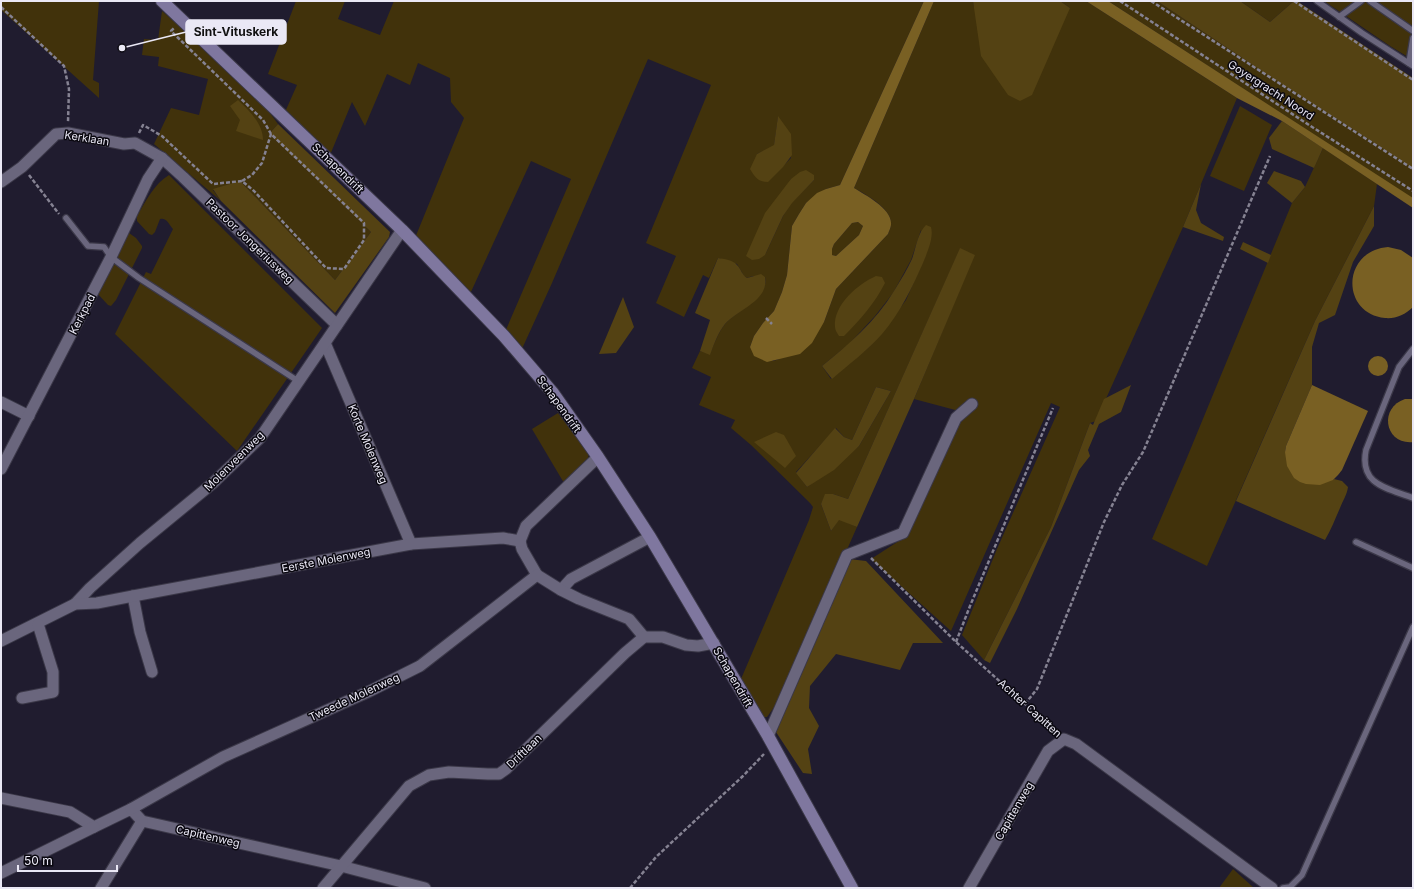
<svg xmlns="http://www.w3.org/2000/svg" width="1414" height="889" font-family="Inter,sans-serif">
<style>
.green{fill:#41320b;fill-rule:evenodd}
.forest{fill:#544213}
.water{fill:#796023;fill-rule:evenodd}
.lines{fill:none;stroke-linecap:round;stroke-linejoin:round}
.lane-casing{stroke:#3b3848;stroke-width:8}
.street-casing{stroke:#3b3848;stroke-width:13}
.secondary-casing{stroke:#3b3848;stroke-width:14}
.path{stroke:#858292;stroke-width:2.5;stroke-dasharray:4 2;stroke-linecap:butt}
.lane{stroke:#6a667d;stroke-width:5.5}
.street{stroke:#6a667d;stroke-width:11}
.secondary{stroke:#7f779f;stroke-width:12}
.labels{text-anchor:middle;stroke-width:3;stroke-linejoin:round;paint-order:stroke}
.street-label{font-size:11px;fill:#eae8f5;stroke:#0a0810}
.leader{fill:none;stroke:#eae8f5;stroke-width:1.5}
.callout-dot{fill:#eae8f5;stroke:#0a0810;stroke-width:1.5}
.callout{fill:#eae8f5;stroke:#eae8f5;stroke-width:1.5}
.callout-label{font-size:12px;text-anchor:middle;font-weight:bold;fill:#111}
</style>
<rect width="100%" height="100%" fill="#201c2f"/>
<g class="green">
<polygon points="1,1 99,1 93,80 99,83 99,98 1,10"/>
<path d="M296,1h49l-7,18 42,16 14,-34h530l-84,184 -14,4 -20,14 -7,11 -7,12 -5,49 -5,17 -8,19 -11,12 -9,13 -4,11 23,14 6,-2 45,-37 12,-33 52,-55c1,-3 3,-7 3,-9 2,-16 -26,-31 -37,-37l80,-187h39l1,6 96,1 -10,-7h26l151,97 -54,129 -87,194 -6,2 -39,104 -67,133 -22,-25 35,-86 63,-142 -9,-4 -100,228 -80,-72 34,-22 54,-126 -45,-12 60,-144 -14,-6 -112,250 -15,-5h-7l-5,10 10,27 8,-12 18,8 -75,169 -15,21h-4l-22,-38 68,-159 4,-13 -3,-4 -59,-58 -20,-17 4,-8 -36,-15 12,-28 -19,-9 8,-17 10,3c4,-10 8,-21 15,-30 11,-13 45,-27 40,-47l-12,-1 -6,2 -3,-2 -7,-12 -19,-6 -9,20 -6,-3 -19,42 -28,-14 20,-47 -30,-13 65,-158 -63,-26 -96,224 -31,68 -16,-19 66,-153 -40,-18 -61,133 -55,-56 49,-120 -13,-16 -1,-24 -32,-15 -8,22 -23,-11 -22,52 -13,-24 -22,53 -45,-43 12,-27 -29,-11zM778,117l13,41 -23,23 -11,-27 17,-8zM791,179l23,1 -23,23 -8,13 -18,39zM921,230l4,27 -19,43 -24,33 -13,14 -38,32 -9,-13 27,-22 26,-28 18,-23 18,-33zM876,387l15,4 -32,55 -52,41 -11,-15 40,-44 8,9 8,3z"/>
<polygon points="1108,1 1157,1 1274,79 1379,146 1413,169 1413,199"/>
<polygon points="1240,1 1294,1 1270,22"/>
<polygon points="1324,1 1413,1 1413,60 1390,46"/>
<polygon points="162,11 198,42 264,105 278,124 269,134 371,232 335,280 240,181 213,190 221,201 154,144 171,108 199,115 208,79 158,66 159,57 142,55 144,39 158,40"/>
<polygon points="1240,106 1272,125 1244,191 1210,176"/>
<polygon points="1323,148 1377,184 1374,206 1315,321 1207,566 1152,539 1186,460 1292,203 1305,187"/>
<path d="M169,175l153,153 -85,123 -122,-117 31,-62 5,2 22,-45c-4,-5 -7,-12 -13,-10l-5,13 -3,3 -3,-1 -12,-13v-5c9,-15 17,-32 32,-41z"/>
<polygon points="858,222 863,226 859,235 836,256 832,255 832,249 834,244 852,223"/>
<polygon points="129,233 136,238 142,246 142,248 116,300 111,306 108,305 97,293 127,234"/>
<polygon points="558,413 588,453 589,463 564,483 532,429"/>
<polygon points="1233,869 1254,888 1219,888"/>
</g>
<g class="forest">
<polygon points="973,1 1060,1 1070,8 1032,95 1020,101 1008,95 981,56"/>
<polygon points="1157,1 1240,1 1270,22 1294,1 1297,1 1413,78 1413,169 1379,146 1274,79"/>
<path d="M238,100c11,11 25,23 25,40l-27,-9 4,-11 -10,-14z"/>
<path d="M778,116l13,18 1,21 -9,12 -15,15c-10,0 -13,-5 -18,-13l7,-15 17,-9z"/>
<polygon points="1282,121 1323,148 1314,168 1272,149 1269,138"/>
<polygon points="278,124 390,232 389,237 335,313 221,201 213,189 240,181 335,280 371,232 269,134"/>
<polygon points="806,170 814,175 814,180 792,203 783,216 765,255 759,259 752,260 746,256 765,213 791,179 800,172"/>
<polygon points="1274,171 1301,181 1305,187 1292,203 1267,183"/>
<polygon points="1201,184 1196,210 1201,223 1224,237 1223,241 1183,227"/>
<path d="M1374,206v20l-21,36 -18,53 -16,8 -7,24v38l-26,61 -1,6 48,28 1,-1 8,2 6,6c-1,8 -5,13 -8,21 -5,11 -9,22 -15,32l-89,-39 79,-180z"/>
<path d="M926,225l5,2c3,11 -4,26 -8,36 -11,25 -23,50 -41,71 -15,17 -34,31 -50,45l-10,-13c26,-21 54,-45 72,-75 6,-10 13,-21 18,-32 4,-11 5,-25 14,-34z"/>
<polygon points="1243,242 1271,255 1268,263 1240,249"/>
<polygon points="960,248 975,255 914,399 857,527 839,520 831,531 821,504 825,494 833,494 848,499"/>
<path d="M718,258c6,1 15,2 19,7 4,4 5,10 10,13l14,-4 4,3c5,23 -28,33 -40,47 -7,9 -11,20 -15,31l-10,-4 10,-31 -15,-7z"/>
<path d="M876,276l6,1 3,6c-10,20 -25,37 -41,53h-5c-2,-3 -4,-6 -4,-9 -2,-22 23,-43 41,-51z"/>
<polygon points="623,297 634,327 616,353 599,354"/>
<polygon points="1131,385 1121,412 1099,424 1088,450 1090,456 1079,470 1017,609 990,663 984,660 1051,527 1090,423 1093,425 1104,399"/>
<polygon points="876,387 891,391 859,446 834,470 807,487 796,473 835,428 844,437 852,440"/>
<polygon points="776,432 784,435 796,456 785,468 754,442"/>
<polygon points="849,559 866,561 943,643 913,643 900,670 836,654 810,686 809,708 819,726 808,749 812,774 803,773 776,732"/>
</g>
<g class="water">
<path d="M924,1h10l-80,187c11,7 39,21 37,37 0,2 -2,6 -3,9l-52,55 -12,33 -12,21 -12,11 -33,8 -13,-6 -4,-9 4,-11 9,-13 11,-12 8,-19 5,-17 5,-49 7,-12 7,-11 11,-10 9,-4 14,-4zM858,222l5,4 -4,9 -23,21 -4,-1v-6l2,-5 18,-21z"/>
<polygon points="1086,1 1108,1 1413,198 1413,208 1282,121 1237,98"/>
<path d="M1388,247l13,3 12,8v49c-8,8 -18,12 -28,11 -44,-4 -44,-67 3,-71z"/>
<circle cx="1378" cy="366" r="10"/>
<polygon points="1312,385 1368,411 1342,470 1338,475 1333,480 1320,485 1306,484 1300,482 1294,478 1287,466 1285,452 1286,446"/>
<path d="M1405,399h8v43c-28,3 -35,-34 -8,-43z"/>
</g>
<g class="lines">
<defs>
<g id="lane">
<polyline points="1317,1 1362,33 1413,66"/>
<polyline points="1370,1 1413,31"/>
<polyline points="1339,17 1361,1"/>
<polyline points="1409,63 1413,38"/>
<polyline points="66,218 88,246 104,247 111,257 139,278 298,381"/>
<path d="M1413,349l-14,18 -33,83c-7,35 21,38 47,48"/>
<polyline points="1356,542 1413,568"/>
<polyline points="1283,888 1290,887 1302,875 1413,627"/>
</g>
<g id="street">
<polyline points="1,182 22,167 56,134 68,133 124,144 135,143 162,158 183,177 337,325"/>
<polyline points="325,343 411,544"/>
<polyline points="1,402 29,416"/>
<polyline points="1,469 111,257 148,179 162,158"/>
<polyline points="520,541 522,549 537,575"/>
<polyline points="561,590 571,579 650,537"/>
<polyline points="133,596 140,632 152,672"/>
<polyline points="75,604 90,588 140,543 213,483 260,438 402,230"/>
<polyline points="1,641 75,604 97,603 133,596 411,544 503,538 520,541 526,526 598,457"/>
<polyline points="22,698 53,692 53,672 38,624"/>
<polyline points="768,736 847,555 903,533 956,418 972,404"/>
<polyline points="1,798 70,812 94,827 131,809 142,821 341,866 425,888"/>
<polyline points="131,809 223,757 370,691 420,666 537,575 561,590 579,599 629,619 644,637"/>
<polyline points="1,873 94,827"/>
<polyline points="101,888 142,821"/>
<polyline points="323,888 409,786 429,775 449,772 488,774 499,774 506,769 625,653 644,637 663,637 686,645 698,646 714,643"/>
<polyline points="969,888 1048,751 1064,739 1076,744 1272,888"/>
</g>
<polyline id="secondary" points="162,1 402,230 504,336 553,393 598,457 650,537 768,736 852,888"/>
</defs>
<use href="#lane" class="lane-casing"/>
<use href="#street" class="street-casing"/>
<use href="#secondary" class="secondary-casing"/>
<g class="path">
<polyline points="1120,1 1309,125 1413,191"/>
<polyline points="1151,1 1413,169"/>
<polyline points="1294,1 1413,80"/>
<polyline points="1,7 64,66 69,89 68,122"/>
<polyline points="139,133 143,125 162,136 213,184 242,181 254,191 326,268 344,269 364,240 364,223 271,134 263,120 171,31 174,28"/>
<polyline points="29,175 59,214"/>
<polyline points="242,181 252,175 262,163 271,134"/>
<polyline points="766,318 772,324"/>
<polyline points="871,558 956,642 1055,731"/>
<polyline points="956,642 970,606 1053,408"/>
<polyline points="1025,704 1037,689 1104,522 1122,485 1143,452 1270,156"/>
<polyline points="630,888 656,857 743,776 764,754"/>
</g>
<use href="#lane" class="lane"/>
<use href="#street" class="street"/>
<use href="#secondary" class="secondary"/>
</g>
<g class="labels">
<g class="street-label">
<text transform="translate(1271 90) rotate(33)" y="4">Goyergracht Noord</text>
<text transform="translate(87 138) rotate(9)" y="4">Kerklaan</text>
<text transform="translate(338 168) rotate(44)" y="4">Schapendrift</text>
<text transform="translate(250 241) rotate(44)" y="4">Pastoor Jongeriusweg</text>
<text transform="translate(82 314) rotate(-63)" y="4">Kerkpad</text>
<text transform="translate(559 404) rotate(54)" y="4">Schapendrift</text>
<text transform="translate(368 444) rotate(67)" y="4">Korte Molenweg</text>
<text transform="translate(234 461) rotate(-45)" y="4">Molenveenweg</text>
<text transform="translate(326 560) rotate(-11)" y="4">Eerste Molenweg</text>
<text transform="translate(733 677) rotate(60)" y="4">Schapendrift</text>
<text transform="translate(354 697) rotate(-25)" y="4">Tweede Molenweg</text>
<text transform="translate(1030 708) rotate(42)" y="4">Achter Capitten</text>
<text transform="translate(524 751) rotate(-44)" y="4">Driftlaan</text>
<text transform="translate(1014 811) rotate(-60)" y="4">Capittenweg</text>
<text transform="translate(208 836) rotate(13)" y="4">Capittenweg</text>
</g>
</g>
<path class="leader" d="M122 48L186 32"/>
<circle class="callout-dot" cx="122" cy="48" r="4"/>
<rect class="callout" x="186" y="20" width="100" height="24" rx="4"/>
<g class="callout-label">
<text x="236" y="36">Sint-Vituskerk</text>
</g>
<rect width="1414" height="889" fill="none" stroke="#eae8f5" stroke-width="4"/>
<path d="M18 865v6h99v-6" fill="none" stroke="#eae8f5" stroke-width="2"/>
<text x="24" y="865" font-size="12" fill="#eae8f5" stroke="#0a0810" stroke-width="3" paint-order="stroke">50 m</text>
</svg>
